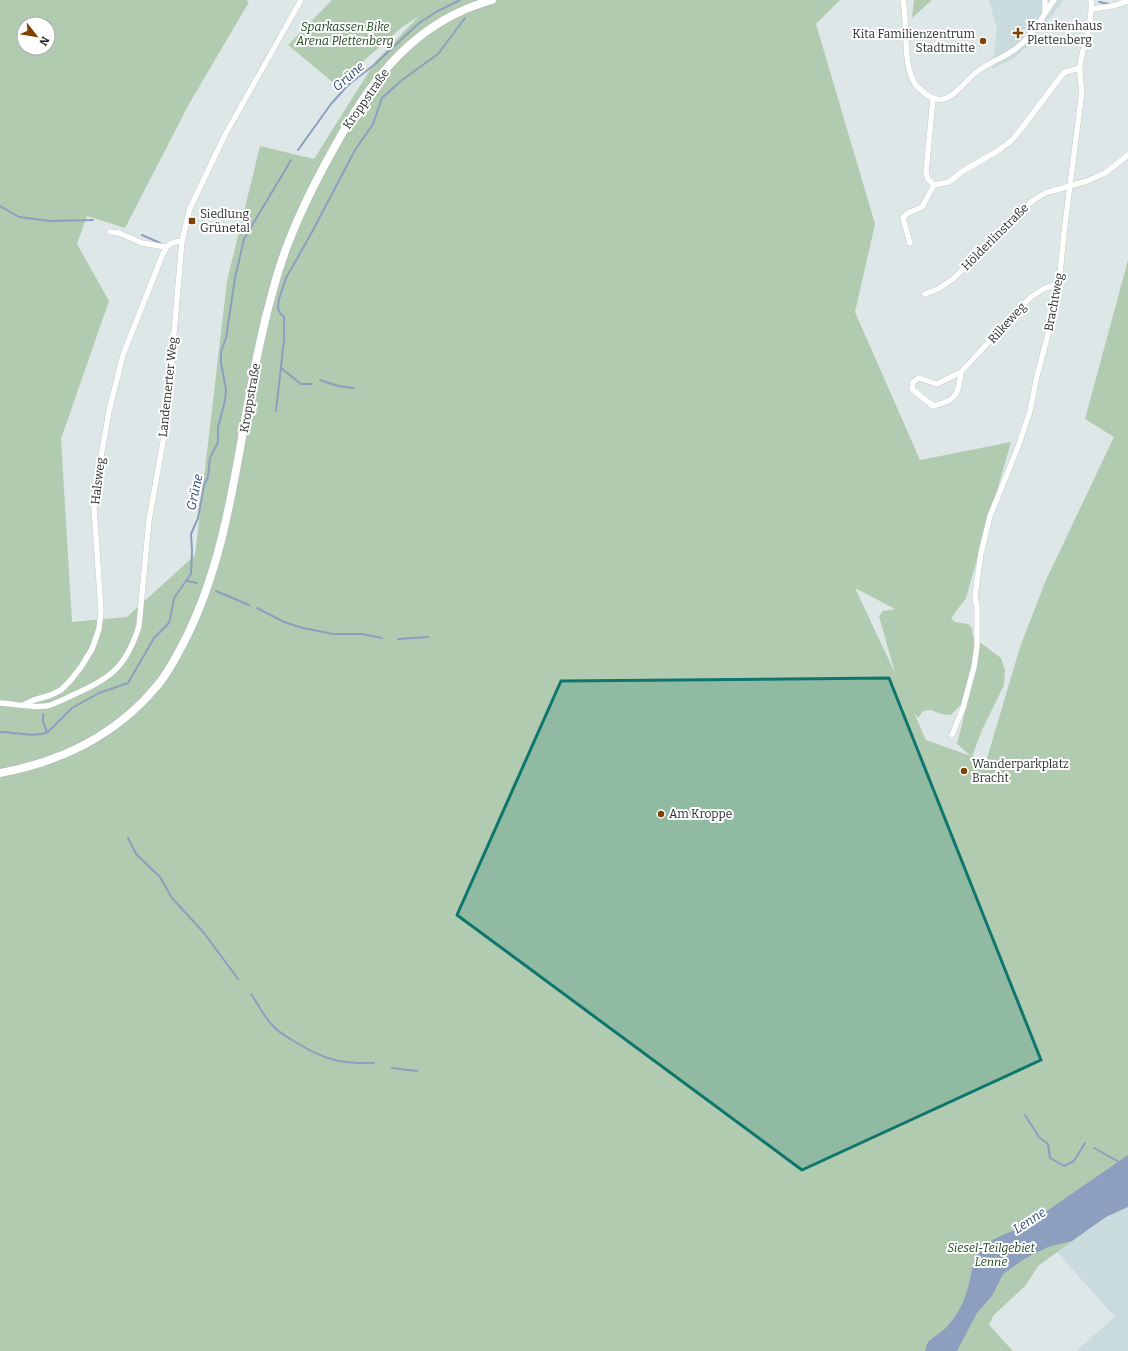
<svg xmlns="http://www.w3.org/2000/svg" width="1128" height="1351" font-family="Bitter,serif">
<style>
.built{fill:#cadbdd}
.green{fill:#b1cbb0;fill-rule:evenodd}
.water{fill:#8d9fbe}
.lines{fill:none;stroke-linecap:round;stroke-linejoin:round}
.stream{stroke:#8d9fbe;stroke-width:2}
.street-casing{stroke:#adb6b6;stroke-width:6}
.secondary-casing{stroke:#adb6b6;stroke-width:9}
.street{stroke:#fff;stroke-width:5.5}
.secondary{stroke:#fff;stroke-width:8}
.marked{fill:#0f766e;fill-opacity:0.2;stroke:#0f766e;stroke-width:3;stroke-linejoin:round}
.poi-dot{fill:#814304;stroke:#fff;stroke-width:1.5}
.labels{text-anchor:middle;stroke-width:4;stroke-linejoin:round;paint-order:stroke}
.poi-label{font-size:12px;fill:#2a2d2e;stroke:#fff;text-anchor:start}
.park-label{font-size:12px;font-style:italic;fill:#1c451e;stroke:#fff}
.street-label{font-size:12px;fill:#2a2d2e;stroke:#fff}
.water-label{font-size:13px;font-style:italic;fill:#2f4672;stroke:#fff}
</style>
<rect width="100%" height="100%" fill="#dde7e7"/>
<g class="built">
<polygon points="989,0 1064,0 1026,48 1013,59 992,69 997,30"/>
<polygon points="1128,1207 1128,1351 1076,1351 1115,1317 1057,1252 1106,1217"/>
</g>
<g class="green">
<path d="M0,0h246l3,2 -60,102 -64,124 -38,-12 -10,28 32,57 -48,138 11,183 55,-5 68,-62 32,-274 33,-135 54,13 61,-97 44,-46 -18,12 -65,57 -48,-40 44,-45h109v1l2,-1h397l-24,24 59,200 -20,88 65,148 91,-18 -45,156 -15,20 4,4 13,2 4,4 1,9 28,21 4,12 -1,15 -22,45 -10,27 14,5 34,-115 26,-67 68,-143 -29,-18 43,-159v945l-24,13 -66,48 -12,19 -33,31 -4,9 24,26h-1013zM24,24h24v24h-24zM855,588l40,21 -12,2 -4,5 16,57zM969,696l-12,48 14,12 -45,-16 -12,-27 4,5 5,-7 8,-1 10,4 10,1z"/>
<polygon points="914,0 932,0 912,18"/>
</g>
<path class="water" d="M1128,1155v52l-22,10 -34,24 -24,6 -24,12 -21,15 -11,22 -15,17 -20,38h-32l2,-7 2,-3c7,-6 16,-11 21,-18 8,-9 14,-22 17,-32 5,-15 4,-32 15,-43 11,-12 31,-16 46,-24z"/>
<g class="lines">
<g class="stream">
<polyline points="1099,2 1109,4"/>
<polyline points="298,150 331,104 348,85 374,65 418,24 436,12 460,0"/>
<polyline points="0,206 19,217 50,221 93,220"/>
<polyline points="142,235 160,243"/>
<polyline points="281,368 301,384 312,384"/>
<polyline points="320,380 338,386 354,388"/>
<polyline points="276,411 284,340 284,317 280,313 278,308 279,299 286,278 312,232 355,150 373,124 382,98 402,80 438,54 465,18"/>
<polyline points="187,581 197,583"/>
<polyline points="216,591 249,605"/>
<polyline points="257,608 284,622 303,628 333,634 362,634 382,638"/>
<polyline points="398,639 428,637"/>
<polyline points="43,714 43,722 47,732"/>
<path d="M0,732c15,0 34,6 48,0l24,-24 27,-15 29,-10 26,-45 14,-14 2,-4 4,-22 17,-24 1,-23 -1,-17 7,-16 6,-33 4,-8 2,-19 8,-16v-15l7,-26 1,-12 -5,-26v-11l5,-14 9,-60 9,-39 47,-79"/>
<polyline points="128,838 136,854 160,877 172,898 204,933 238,979"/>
<path d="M251,994c6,9 14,24 21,31 7,8 17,13 25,18 28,17 44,21 77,20"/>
<polyline points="392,1068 417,1071"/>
<polyline points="1025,1115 1039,1137 1048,1144 1050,1158 1064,1166 1074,1161 1085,1143"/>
<polyline points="1094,1148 1119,1162"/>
</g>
<defs>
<g id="street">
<path d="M903,0c5,24 -1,64 12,84 3,4 7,7 11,10 22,18 36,-12 52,-23 13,-10 29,-14 41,-25 15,-12 24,-31 35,-46"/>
<polyline points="1092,9 1113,6 1128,1"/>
<polyline points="1045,12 1045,0"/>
<polyline points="933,99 926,172 928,179 934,185 949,182 963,171 999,150 1012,140 1021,129 1062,75 1065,72 1080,68"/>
<polyline points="110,232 119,233 142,243 166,247"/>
<polyline points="910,243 903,218 908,213 922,207 934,185"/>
<polyline points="925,294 938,289 953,279 1032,201 1045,193 1087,181 1105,173 1128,155"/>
<path d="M961,372c-2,22 -5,29 -28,34l-21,-17 1,-7 6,-4 18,6 24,-12 24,-26 28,-32 18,-17 14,-9 14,-4"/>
<path d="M0,703c15,1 31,5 46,3 10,-2 20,-8 29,-12 37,-16 52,-29 64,-68l10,-106 17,-95 16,-184 8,-33 35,-73 76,-135"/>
<path d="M23,705l11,-5 17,-5 10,-5 9,-9 11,-14 11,-18 7,-20 2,-18 -7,-104 4,-33 11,-63 14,-56 39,-99c5,-11 7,-14 20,-15"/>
<path d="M952,735l11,-27 11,-41 3,-21v-38l-2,-12 6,-43 9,-37 28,-69 12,-36 7,-35 17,-64 5,-28 5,-51 18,-142c-1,-8 -3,-17 -2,-25 3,-23 13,-43 11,-66"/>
</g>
<path id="secondary" d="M0,773c60,-11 116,-38 156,-86 12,-13 20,-30 28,-45 44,-86 52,-182 71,-275 5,-26 11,-52 18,-77 15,-58 44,-113 74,-165 34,-59 77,-106 145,-125"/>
</defs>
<use href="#street" class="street-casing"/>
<use href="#secondary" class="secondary-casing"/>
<use href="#street" class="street"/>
<use href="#secondary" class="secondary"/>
</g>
<path class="marked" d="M889,678l152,382 -239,110 -345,-255 104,-234z"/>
<g class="poi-dot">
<path d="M1016 27h4v4h4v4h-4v4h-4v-4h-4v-4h4z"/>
<circle cx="983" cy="41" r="4"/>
<rect x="188" y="217" width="8" height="8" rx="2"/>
<circle cx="964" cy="771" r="4"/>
<circle cx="661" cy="814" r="4"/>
</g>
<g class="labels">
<g class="poi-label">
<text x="1027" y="30">Krankenhaus<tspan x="1027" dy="14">Plettenberg</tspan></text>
<text x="975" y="38" text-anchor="end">Kita Familienzentrum<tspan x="975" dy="14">Stadtmitte</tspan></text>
<text x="200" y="218">Siedlung<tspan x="200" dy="14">Grünetal</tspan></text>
<text x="972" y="768">Wanderparkplatz<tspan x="972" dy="14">Bracht</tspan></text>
<text x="669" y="818">Am Kroppe</text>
</g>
<g class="park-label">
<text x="345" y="31">Sparkassen Bike<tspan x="345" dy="14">Arena Plettenberg</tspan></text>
<text x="991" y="1252">Siesel-Teilgebiet<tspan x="991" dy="14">Lenne</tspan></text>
</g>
<g class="street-label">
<text transform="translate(366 99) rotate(-55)" y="4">Kroppstraße</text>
<text transform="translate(995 237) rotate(-45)" y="4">Hölderlinstraße</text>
<text transform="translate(1054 302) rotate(-79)" y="4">Brachtweg</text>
<text transform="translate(1007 323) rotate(-48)" y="4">Rilkeweg</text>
<text transform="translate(168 387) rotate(-84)" y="4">Landemerter Weg</text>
<text transform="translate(250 398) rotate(-80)" y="4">Kroppstraße</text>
<text transform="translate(98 481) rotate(-83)" y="4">Halsweg</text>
</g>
<g class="water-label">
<text transform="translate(348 76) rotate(-41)" y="5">Grüne</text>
<text transform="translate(194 492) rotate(-78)" y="5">Grüne</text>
<text transform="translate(1029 1220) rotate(-33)" y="5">Lenne</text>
</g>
</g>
<g transform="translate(36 36) rotate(121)"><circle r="19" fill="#ffffff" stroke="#aaabab"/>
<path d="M0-3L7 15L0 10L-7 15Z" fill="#814304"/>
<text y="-6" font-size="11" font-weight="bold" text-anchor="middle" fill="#2a2d2e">N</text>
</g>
</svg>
